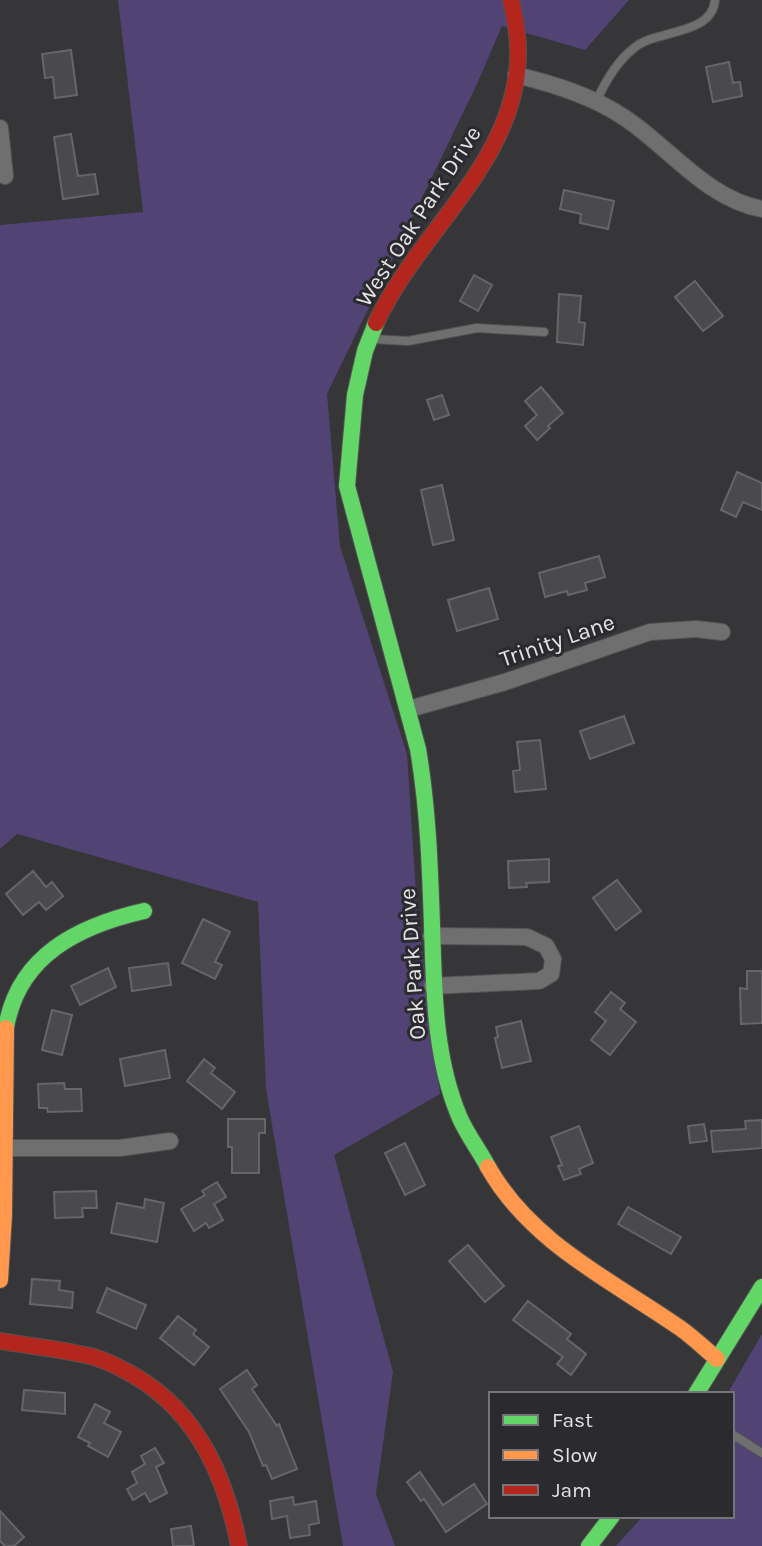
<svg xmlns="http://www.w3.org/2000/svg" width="762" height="1546" font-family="Karla,sans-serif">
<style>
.green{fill:#514374}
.building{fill:#4a494b;stroke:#666567;stroke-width:2}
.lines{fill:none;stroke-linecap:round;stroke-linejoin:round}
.lane-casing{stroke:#525253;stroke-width:10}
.street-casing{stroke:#525253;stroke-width:18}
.fast-casing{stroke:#525253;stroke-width:18}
.slow-casing{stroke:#525253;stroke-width:18}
.jam-casing{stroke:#525253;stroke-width:18}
.lane{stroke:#6f6f6f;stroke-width:8}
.street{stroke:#6f6f6f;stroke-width:16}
.fast{stroke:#63d668;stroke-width:16}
.slow{stroke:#ff974d;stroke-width:16}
.jam{stroke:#b3261e;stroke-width:16}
.labels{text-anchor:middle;stroke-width:6;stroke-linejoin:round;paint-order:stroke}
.street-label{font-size:23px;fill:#e4e3e6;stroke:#2b2a2e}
</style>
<rect width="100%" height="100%" fill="#363538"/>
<g class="green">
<polygon points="118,0 629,0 585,50 502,26 477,84 327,394 340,546 407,754 417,908 440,1094 334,1155 393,1372 376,1494 395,1546 343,1546 266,1089 258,902 17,834 0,849 0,225 143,212"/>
<polygon points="762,1334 762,1546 616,1546 643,1516 732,1516 732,1394 727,1394"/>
</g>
<g class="building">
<polygon points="71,50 77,95 55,98 53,77 45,78 42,54"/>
<polygon points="729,62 733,83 740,82 742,96 713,102 706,67"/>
<polygon points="71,134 78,176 95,174 98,194 63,199 54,137"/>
<polygon points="564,190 614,201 608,229 580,223 581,214 560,209"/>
<polygon points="474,275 492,285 478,311 460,301"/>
<polygon points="695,281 723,316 703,331 675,297"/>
<polygon points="559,294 581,296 579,322 585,323 583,345 557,342"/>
<polygon points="541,387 563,413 548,426 550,428 537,440 525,426 537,415 525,401"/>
<polygon points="442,395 449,415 434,420 427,400"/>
<polygon points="737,472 762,483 762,510 743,502 736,517 721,510"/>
<polygon points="442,485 454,540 433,545 421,490"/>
<polygon points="599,556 605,577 585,583 587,590 568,595 567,591 545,597 539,573"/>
<polygon points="489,588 498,619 457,631 448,600"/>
<polygon points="624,716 634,743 590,759 580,731"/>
<polygon points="540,740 546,789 515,792 513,771 520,770 517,742"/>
<polygon points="549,859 549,882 526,883 527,887 509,888 508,861"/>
<polygon points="33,871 46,887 52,882 63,896 46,910 39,902 23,915 6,894"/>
<polygon points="617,880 641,911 616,930 593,898"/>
<polygon points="203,919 230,932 215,962 222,965 215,979 182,963"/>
<polygon points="168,963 171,985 132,991 129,968"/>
<polygon points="108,968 116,987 80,1005 71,986"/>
<polygon points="747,971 762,971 762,1023 741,1024 740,988 747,989"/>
<polygon points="611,992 625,1003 620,1009 636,1022 610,1055 591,1040 606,1021 595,1012"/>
<polygon points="52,1010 72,1015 62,1055 42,1050"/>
<polygon points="521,1021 531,1061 502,1068 495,1038 498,1037 496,1027"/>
<polygon points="165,1050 170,1078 125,1086 120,1059"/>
<polygon points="204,1059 215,1068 211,1073 235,1092 222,1109 187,1081"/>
<polygon points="64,1083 65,1089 81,1089 82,1111 48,1112 47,1108 39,1108 38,1084"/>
<polygon points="228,1119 265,1119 265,1133 259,1133 259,1173 232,1173 232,1147 228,1147"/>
<polygon points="762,1120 762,1148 713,1152 711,1131 746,1129 745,1121"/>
<polygon points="704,1124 707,1141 690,1143 688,1126"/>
<polygon points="579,1126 593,1163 579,1169 581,1174 564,1180 558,1166 562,1165 551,1137"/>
<polygon points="405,1143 425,1185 405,1195 385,1153"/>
<polygon points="217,1182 226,1197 214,1204 223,1220 209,1228 206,1223 194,1231 181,1209 205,1195 202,1191"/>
<polygon points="96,1191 97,1208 82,1208 83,1217 55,1218 54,1192"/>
<polygon points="145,1199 164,1203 157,1242 111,1233 117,1203 144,1208"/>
<polygon points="628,1207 681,1237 671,1254 618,1224"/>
<polygon points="468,1245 504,1286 485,1302 449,1261"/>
<polygon points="32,1279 60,1281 59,1290 73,1292 72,1308 30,1304"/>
<polygon points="107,1288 146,1305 136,1329 97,1312"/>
<polygon points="528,1301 571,1334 567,1339 586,1354 571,1375 557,1364 563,1357 513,1320"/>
<polygon points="178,1316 196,1330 193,1334 209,1347 194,1365 160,1338"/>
<polygon points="247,1370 257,1385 252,1389 277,1426 279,1424 297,1469 272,1479 266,1465 263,1466 249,1432 220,1389"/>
<polygon points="24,1390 65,1393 65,1414 22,1410"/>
<polygon points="95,1404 110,1412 104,1423 121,1432 108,1457 88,1446 90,1443 78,1437"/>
<polygon points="155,1448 164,1463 156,1467 167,1493 150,1502 145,1493 133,1500 127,1489 137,1483 132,1472 145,1464 141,1456"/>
<polygon points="420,1472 443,1505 474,1484 487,1504 446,1532 424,1499 421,1501 407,1482"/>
<polygon points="293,1497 294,1505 316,1501 319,1523 309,1525 310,1535 290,1538 287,1516 272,1519 270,1501"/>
<polygon points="0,1511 24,1537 14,1546 5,1546 0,1541"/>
<polygon points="191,1526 194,1546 173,1546 171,1529"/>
</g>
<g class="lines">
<defs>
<g id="lane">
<path d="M596,102c9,-20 20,-40 38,-54 22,-19 78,-12 81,-48"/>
<polyline points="373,339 408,341 477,328 544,332"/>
<polyline points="732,1434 762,1453"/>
</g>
<g id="street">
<path d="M516,75c38,9 77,21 109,43 45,30 82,81 137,91"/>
<polyline points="0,128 5,176"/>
<polyline points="409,709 505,682 650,632 696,629 722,632"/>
<polyline points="431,936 527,937 546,946 553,959 551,974 539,981 432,986"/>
<polyline points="4,1148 120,1148 170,1141"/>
</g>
<g id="fast">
<path d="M376,323l-11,28 -10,44 -8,91 71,263c10,59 12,117 14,176 2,64 2,131 27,191 7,17 20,34 29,51"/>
<path d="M6,1028c12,-72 72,-102 138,-117"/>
<polyline points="696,1394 762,1287"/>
<polyline points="589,1546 612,1516"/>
</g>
<g id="slow">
<path d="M488,1167c43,76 123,113 192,161 13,9 25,21 37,31"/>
<polyline points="0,1280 4,1215 6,1028"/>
</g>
<g id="jam">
<path d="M376,323c41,-90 139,-160 142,-265 1,-20 -3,-39 -7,-58"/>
<path d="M0,1341c30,5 61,8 90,15 16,4 33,13 48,22 61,37 88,101 101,168"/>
</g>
</defs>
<use href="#lane" class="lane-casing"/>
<use href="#street" class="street-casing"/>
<use href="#fast" class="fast-casing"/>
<use href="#slow" class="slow-casing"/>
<use href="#jam" class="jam-casing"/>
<use href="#lane" class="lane"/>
<use href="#street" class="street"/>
<use href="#fast" class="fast"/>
<use href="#slow" class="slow"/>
<use href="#jam" class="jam"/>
</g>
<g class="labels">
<g class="street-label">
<text transform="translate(418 216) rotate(-57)" y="8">West Oak Park Drive</text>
<text transform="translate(557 640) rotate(-19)" y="8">Trinity Lane</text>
<text transform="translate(412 964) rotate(-94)" y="8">Oak Park Drive</text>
</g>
</g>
<rect x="489" y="1392" width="245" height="126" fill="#2b2a2e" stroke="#757478" stroke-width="2"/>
<rect x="503" y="1415" width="35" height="10" fill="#63d668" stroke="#757478" stroke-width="2"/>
<text x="552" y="1427" font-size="21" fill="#e4e3e6">Fast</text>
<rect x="503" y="1450" width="35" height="10" fill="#ff974d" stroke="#757478" stroke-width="2"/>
<text x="552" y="1462" font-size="21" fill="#e4e3e6">Slow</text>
<rect x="503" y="1485" width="35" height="10" fill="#b3261e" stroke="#757478" stroke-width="2"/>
<text x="552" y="1497" font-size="21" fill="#e4e3e6">Jam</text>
</svg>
